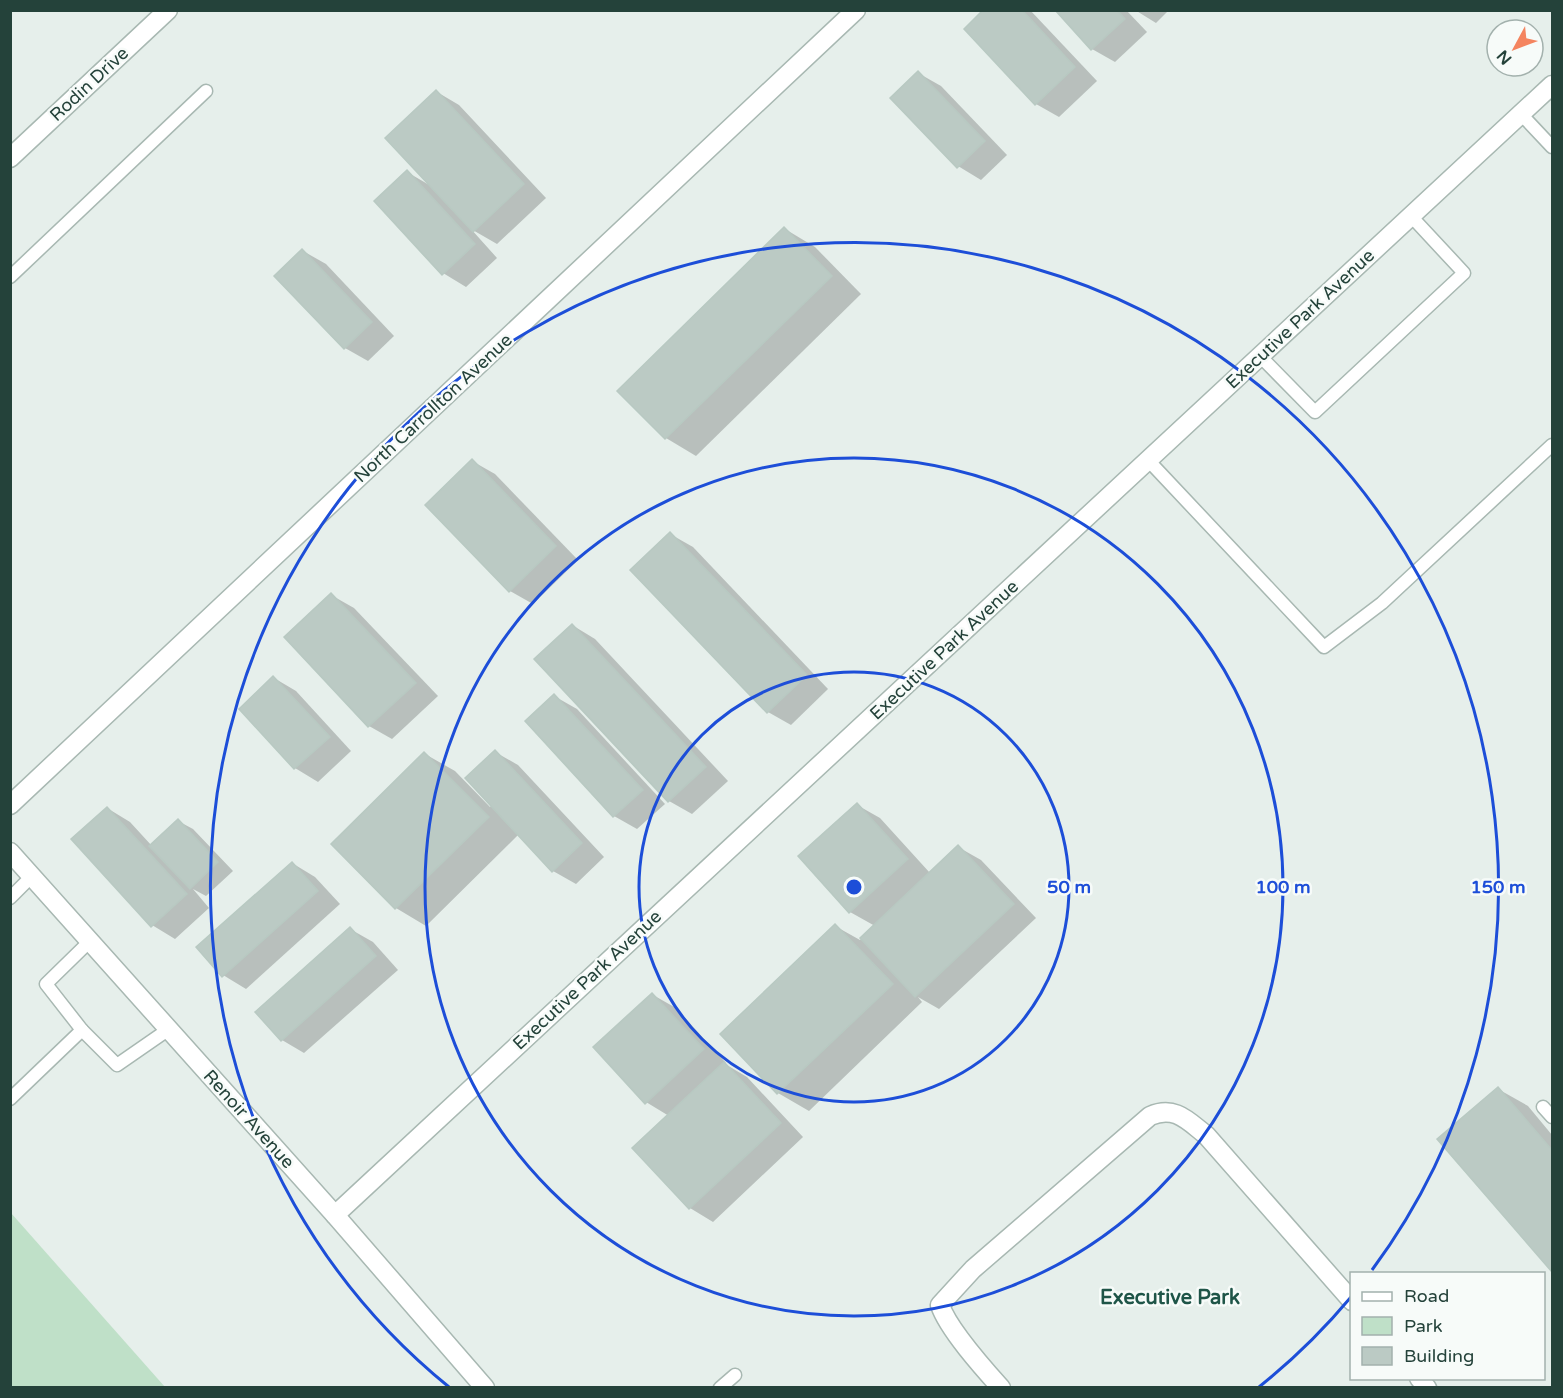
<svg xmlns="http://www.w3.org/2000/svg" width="1563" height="1398" font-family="'Varela Round',sans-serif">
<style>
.green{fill:#bfe0c8}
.shadow{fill:#0003}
.building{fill:#bbcac4;stroke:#b8c9c2;stroke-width:1.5}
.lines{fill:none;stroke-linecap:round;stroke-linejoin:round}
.lane-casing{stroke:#a8b8b2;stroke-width:15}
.street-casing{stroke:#a8b8b2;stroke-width:21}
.lane{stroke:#fff;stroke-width:12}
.street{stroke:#fff;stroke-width:18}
.ring{fill:none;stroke:#1d4ed8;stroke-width:3}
.labels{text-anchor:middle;stroke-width:5;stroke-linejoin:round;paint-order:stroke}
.street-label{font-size:18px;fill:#24423a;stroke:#f7fbf9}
.neighbourhood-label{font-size:20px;font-weight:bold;fill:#1f5548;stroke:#f7fbf9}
.centre{fill:#1d4ed8;stroke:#f7fbf9;stroke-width:3}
.ring-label{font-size:18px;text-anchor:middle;font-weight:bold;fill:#1d4ed8;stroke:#f7fbf9;stroke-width:5;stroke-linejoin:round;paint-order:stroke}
</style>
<rect width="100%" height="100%" fill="#e6efeb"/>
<polygon class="green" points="11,1213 165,1387 11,1387"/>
<g class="shadow">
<polygon points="985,10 1030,10 1097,81 1059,117 1036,104 966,29"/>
<polygon points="1057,10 1126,10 1147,32 1115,62 1092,49"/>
<polygon points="1135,10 1169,10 1156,23"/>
<polygon points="918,73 941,86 1007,155 981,180 958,166"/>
<polygon points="437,92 459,105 546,198 497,244 471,229 497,258 466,287 443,273 407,172 431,186"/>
<polygon points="785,229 815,247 861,294 696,456 666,438"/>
<polygon points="303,251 326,264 394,336 368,361 345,348"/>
<polygon points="472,461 495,474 578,560 533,604 510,591"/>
<polygon points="670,534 693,547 828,689 791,725 768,712"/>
<polygon points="331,595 354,608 438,696 392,739 369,726"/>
<polygon points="572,625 595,639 728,781 692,814 669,801 536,659"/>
<polygon points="274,678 296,691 351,751 318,782 295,768 241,709"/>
<polygon points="554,696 577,709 665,804 637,829 614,816 527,721"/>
<polygon points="495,752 518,765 604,857 576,884 553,871 519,834 426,926 396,908 425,754 455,771 490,807 492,805"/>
<polygon points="857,805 880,818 930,873 958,847 981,860 1036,918 939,1009 918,997 922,1002 809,1111 778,1093 722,1034 835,926 860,940 875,926 850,912"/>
<polygon points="107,808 130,822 152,846 178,821 193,829 233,871 206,896 193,889 209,908 175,939 152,925"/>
<polygon points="292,863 315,877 340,904 246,989 223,975"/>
<polygon points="350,929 373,942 398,970 304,1053 282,1040"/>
<polygon points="653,995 676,1008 726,1063 725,1064 747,1077 803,1137 713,1222 690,1208 634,1148 669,1116 646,1102"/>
<polygon points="1498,1089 1528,1106 1552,1135 1552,1270 1439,1139"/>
</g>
<g class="building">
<polygon points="983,10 1022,10 1075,67 1035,105 964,29"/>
<polygon points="1055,10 1117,10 1125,19 1091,50"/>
<polygon points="918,71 985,141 957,168 890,98"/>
<polygon points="436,90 524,184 473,232 385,138"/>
<polygon points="407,170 475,244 442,275 374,201"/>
<polygon points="784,227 832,276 665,439 617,391"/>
<polygon points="302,249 372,322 344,349 274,276"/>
<polygon points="472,459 556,546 509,592 425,505"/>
<polygon points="670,532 807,675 767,713 630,570"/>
<polygon points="331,593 416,683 368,727 284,637"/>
<polygon points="572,624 706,767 668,802 534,659"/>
<polygon points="273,676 330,737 294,769 239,709"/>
<polygon points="554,694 643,790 613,817 525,721"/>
<polygon points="495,750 582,843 552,872 465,778"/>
<polygon points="424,752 489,817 395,909 331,844"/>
<polygon points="857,803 908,859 849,913 798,856"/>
<polygon points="107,807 187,894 151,927 71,839"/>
<polygon points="178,819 218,862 190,889 149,846"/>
<polygon points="958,845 1014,904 915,997 860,938"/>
<polygon points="292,862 318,891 222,977 196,947"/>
<polygon points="835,924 893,984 777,1094 720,1034"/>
<polygon points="350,927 376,956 281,1041 255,1012"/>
<polygon points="652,993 704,1049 645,1104 593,1047"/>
<polygon points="724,1062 781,1123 689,1209 632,1148"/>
<polygon points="1498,1087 1552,1150 1552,1272 1437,1139"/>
</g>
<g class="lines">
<defs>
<g id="lane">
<polyline points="1521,114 1552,147"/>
<polyline points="10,277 206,91"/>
<polyline points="1260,356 1315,412 1464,273 1411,216"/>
<polyline points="1148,460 1324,647 1382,603 1552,445"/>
<polyline points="10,898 32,876"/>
<polyline points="82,1030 117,1065 169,1029"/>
<polyline points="10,1099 82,1030 46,984 90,941"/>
<polyline points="1543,1107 1552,1117"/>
<polyline points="720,1388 735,1375"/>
</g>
<g id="street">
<polyline points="10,158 168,10"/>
<polyline points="10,805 856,10"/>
<polyline points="10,852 335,1215 485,1388"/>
<polyline points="335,1215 1552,85"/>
<polyline points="1419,1378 1427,1388"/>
<path d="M1001,1388c-18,-20 -53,-59 -61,-83l33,-36 177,-153c25,-11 38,5 56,19l146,166"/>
</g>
</defs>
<use href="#lane" class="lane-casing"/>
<use href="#street" class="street-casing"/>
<use href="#lane" class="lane"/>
<use href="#street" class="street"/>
</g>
<g class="ring">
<circle cx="854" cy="887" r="215"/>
<circle cx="854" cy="887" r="429"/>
<path d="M1351 1297A644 644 0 0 1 1259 1387M449 1387A644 644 0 1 1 1372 1270"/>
</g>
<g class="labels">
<g class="street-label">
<text transform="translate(89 84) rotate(-43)" y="6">Rodin Drive</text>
<text transform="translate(1300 319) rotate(-43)" y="6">Executive Park Avenue</text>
<text transform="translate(433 408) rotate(-43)" y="6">North Carrollton Avenue</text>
<text transform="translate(944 650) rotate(-43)" y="6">Executive Park Avenue</text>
<text transform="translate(587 980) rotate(-43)" y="6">Executive Park Avenue</text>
<text transform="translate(249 1119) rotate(48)" y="6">Renoir Avenue</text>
</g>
<g class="neighbourhood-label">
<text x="1170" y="1304">Executive Park</text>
</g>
</g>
<circle cx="854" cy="887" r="9" class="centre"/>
<g class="ring-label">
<text x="1069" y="893">50 m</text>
<text x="1283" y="893">100 m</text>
<text x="1498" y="893">150 m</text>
</g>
<rect width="1563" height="1398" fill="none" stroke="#24423a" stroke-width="24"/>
<rect x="1350" y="1272" width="195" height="108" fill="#f7fbf9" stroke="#a3b1ad" stroke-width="1.5"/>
<rect x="1362" y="1292" width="30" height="9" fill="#ffffff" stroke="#a3b1ad" stroke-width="1.5"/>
<text x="1404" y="1302" font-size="18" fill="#24423a">Road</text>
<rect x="1362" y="1317" width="30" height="18" fill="#bfe0c8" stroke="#a3b1ad" stroke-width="1.5"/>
<text x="1404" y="1332" font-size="18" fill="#24423a">Park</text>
<rect x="1362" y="1347" width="30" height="18" fill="#bbcac4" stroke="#a3b1ad" stroke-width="1.5"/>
<text x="1404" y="1362" font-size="18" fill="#24423a">Building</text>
<g transform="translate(1515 48) rotate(229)"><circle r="28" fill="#f7fbf9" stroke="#a3b1ad" stroke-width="1.5"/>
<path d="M0-4.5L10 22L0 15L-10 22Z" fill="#f4845f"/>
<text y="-9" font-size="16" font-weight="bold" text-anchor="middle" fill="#24423a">N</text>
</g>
</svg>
